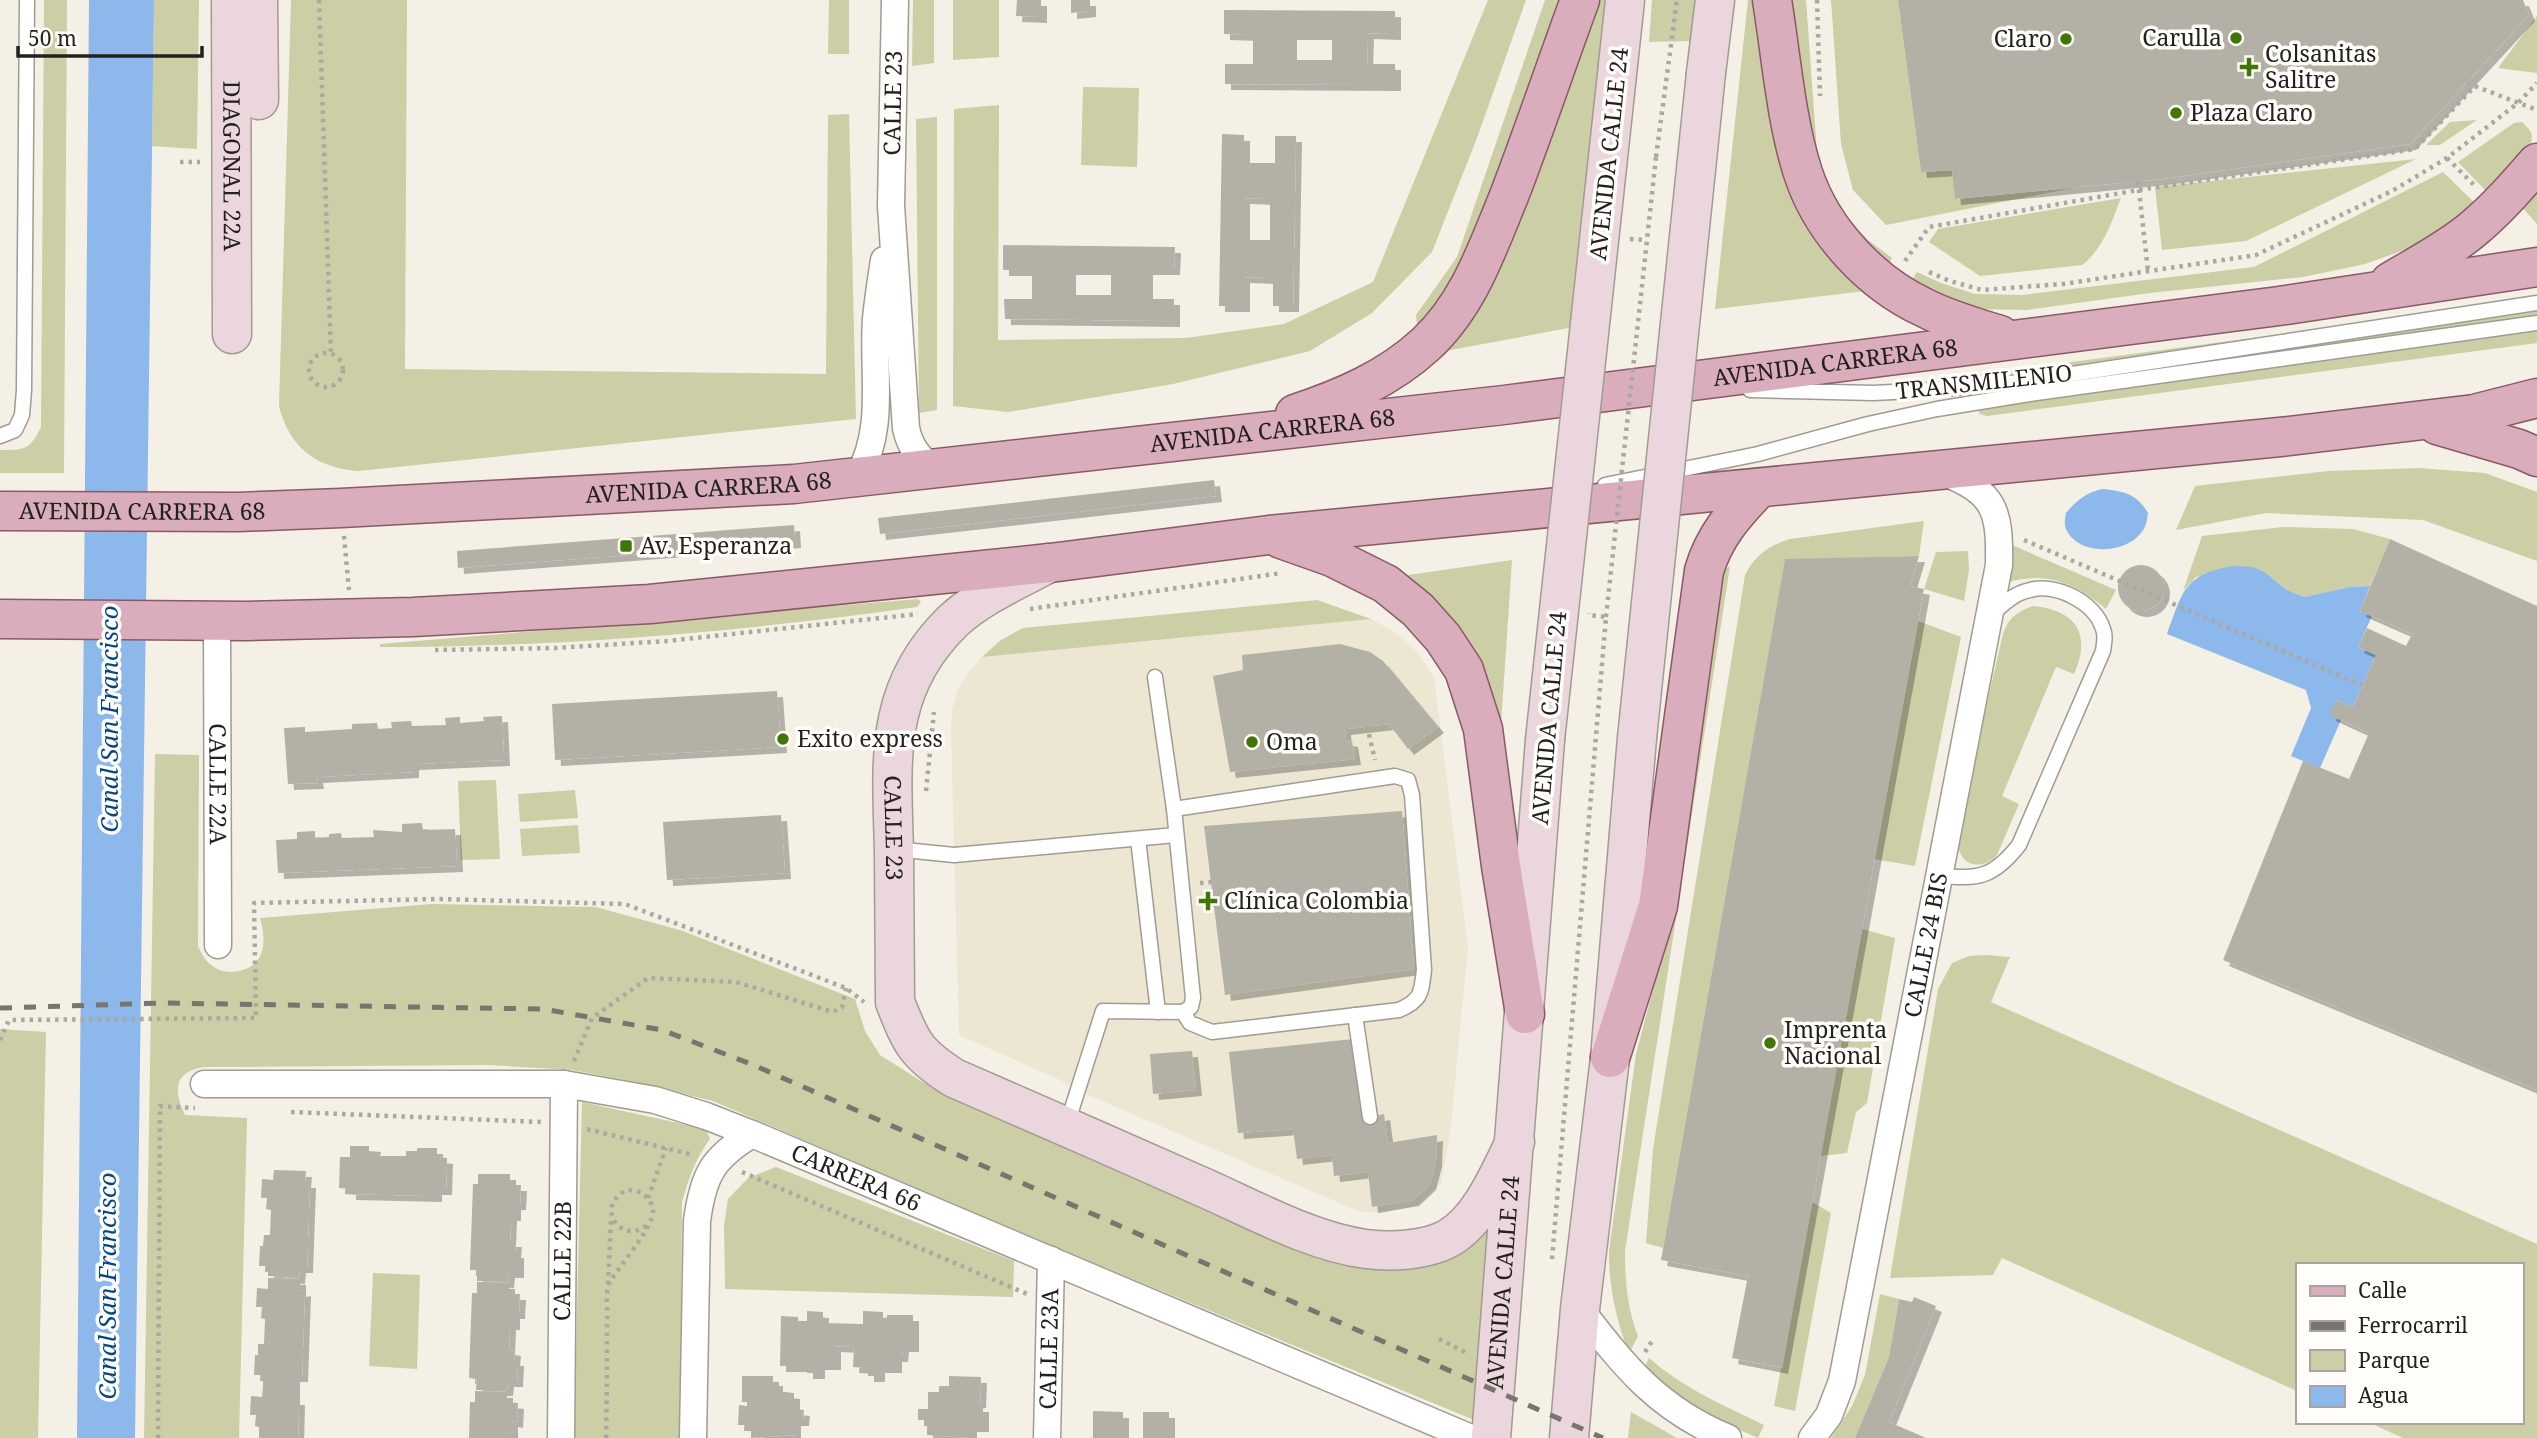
<svg xmlns="http://www.w3.org/2000/svg" width="2537" height="1438" font-family="'Noto Serif',serif">
<style>
.built{fill:#ece6d3}
.green{fill:#cccea6}
.water{fill:#8cb8eb}
.building{fill:#b3b0a5;fill-rule:evenodd;filter:url(#shadow)}
.lines{fill:none;stroke-linecap:round;stroke-linejoin:round}
.lane-casing{stroke:#a09c92;stroke-width:17}
.street-casing{stroke:#a09c92;stroke-width:29}
.secondary-casing{stroke:#a09c92;stroke-width:41}
.primary-casing{stroke:#895966;stroke-width:41}
.path{stroke:#aba89f;stroke-width:4.5;stroke-dasharray:3.5 5;stroke-linecap:butt}
.lane{stroke:#fff;stroke-width:14}
.street{stroke:#fff;stroke-width:26}
.secondary{stroke:#ecd6dd;stroke-width:38}
.primary{stroke:#d9adbb;stroke-width:38}
.rail{stroke:#77756e;stroke-width:5;stroke-dasharray:12 12;stroke-linecap:butt}
.secondary-bridge-casing{stroke:#a09c92;stroke-width:41;stroke-linecap:butt}
.path-bridge{stroke:#aba89f;stroke-width:4.5;stroke-dasharray:3.5 5;stroke-linecap:butt}
.secondary-bridge{stroke:#ecd6dd;stroke-width:38}
.poi-dot{fill:#3f7606;stroke:#fffdf9;stroke-width:2.5}
.labels{text-anchor:middle;stroke-width:7;stroke-linejoin:round;paint-order:stroke}
.poi-label{font-size:23px;fill:#22211d;stroke:#fffdf9;text-anchor:start}
.street-label{font-size:23px;fill:#22211d;stroke:#fffdf9}
.water-label{font-size:24px;font-style:italic;fill:#054783;stroke:#fffdf9}
</style>
<defs>
<filter id="shadow"><feDropShadow dx="6" dy="6" stdDeviation="0" flood-color="#0004"/></filter>
</defs>
<rect width="100%" height="100%" fill="#f4f0e5"/>
<polygon class="built" points="1371,619 1393,631 1416,651 1434,677 1468,947 1450,1134 1441,1183 1418,1205 1382,1213 1358,1211 1079,1091 1058,1079 959,1035 951,729 952,710 958,689 969,672 982,657"/>
<g class="green">
<path d="M44,0h23l-3,473h-64v-23c25,0 30,0 41,-23z"/>
<polygon points="154,0 199,0 197,149 152,146"/>
<path d="M291,0h116l-2,369 421,5 2,-259 21,-1 7,305 -498,52c-42,-3 -69,-24 -79,-65z"/>
<polygon points="829,0 849,0 849,54 828,54"/>
<polygon points="913,0 934,0 934,63 912,66"/>
<polygon points="953,0 999,0 999,57 953,60"/>
<polygon points="1488,0 1526,0 1477,138 1432,252 1372,313 1310,351 1173,384 1008,412 953,406 954,109 999,105 998,340 1186,338 1284,324 1373,282"/>
<polygon points="1545,0 1565,0 1471,253 1418,334 1416,315 1457,257"/>
<polygon points="1591,0 1611,0 1579,326 1440,352"/>
<polygon points="1652,0 1699,0 1694,41 1649,42"/>
<polygon points="1748,0 1762,0 1774,72 1873,290 1715,309"/>
<polygon points="1781,0 1806,0 1817,153 1829,188 1848,218 1868,240 1892,258 1884,270 1820,193"/>
<polygon points="1831,0 1898,0 1921,172 1952,170 1956,199 2078,187 1886,225 1853,190 1841,144"/>
<polygon points="2537,16 2537,73 2498,68"/>
<polygon points="1083,87 1139,88 1137,167 1081,165"/>
<polygon points="937,117 937,410 919,413 916,119"/>
<polygon points="2477,120 2440,145 2426,145 2450,122"/>
<path d="M2522,122c8,8 12,11 9,22l-41,51 -32,-33 56,-39z"/>
<polygon points="2416,159 2246,241 2162,250 2155,187"/>
<polygon points="2443,172 2478,206 2427,242 2365,264 2303,277 2150,293 2027,310 1972,309 1910,283 1917,272 1941,283 1975,294 2022,295 2254,267"/>
<polygon points="2537,185 2537,224 2520,205"/>
<path d="M2121,198c-10,25 -17,50 -39,67l-102,11 -51,-34 9,-13z"/>
<polygon points="2537,300 2537,343 1987,416 1980,414 1976,406 2053,398 2048,370 1975,379 1972,377 1974,375"/>
<polygon points="2419,468 2485,473 2537,492 2537,561 2423,520 2266,513 2176,530 2195,486 2329,471"/>
<path d="M1924,521l-5,35 -134,4 -122,688 -17,-5 7,-94 92,-574c10,-20 24,-30 45,-36z"/>
<polygon points="2283,527 2353,529 2390,539 2370,586 2350,587 2304,597 2285,589 2266,573 2196,577 2183,591 2202,536"/>
<path d="M2012,545l104,45 -10,19c-30,-25 -60,-39 -99,-26z"/>
<polygon points="1968,551 1969,570 1964,601 1924,589 1936,552"/>
<polygon points="1512,560 1501,724 1402,576"/>
<path d="M1730,566l-105,685c0,29 2,57 13,85l-9,18c-13,-35 -20,-66 -20,-103l27,-197 36,-136 43,-341z"/>
<path d="M918,599l3,3 -4,5c-178,25 -357,40 -537,40v-3z"/>
<polygon points="1317,600 1371,619 982,657 1001,640 1023,628"/>
<path d="M2033,606c43,4 59,28 41,68l-18,-7 -54,129 17,8 -22,51c-13,15 -36,13 -39,-10 -1,-5 0,-12 0,-18l45,-193c6,-17 14,-22 30,-28z"/>
<polygon points="1918,621 1961,637 1915,866 1874,859"/>
<path d="M155,754l44,1 -1,192c4,6 7,14 13,18 16,13 46,7 51,-14 3,-12 1,-22 -2,-33l172,-14 164,3 87,24 172,68 10,32 15,24 41,26 320,145 133,42 114,-43 -14,195 -496,-205 -265,-114 -77,-19 -64,-12 -85,-5 -282,2c-31,4 -32,23 -20,48l62,3 -8,320h-95z"/>
<polygon points="496,780 500,859 461,860 458,781"/>
<polygon points="575,790 578,818 520,822 518,794"/>
<polygon points="578,825 580,853 522,856 520,829"/>
<polygon points="1862,929 1895,938 1867,1103 1856,1112 1847,1153 1820,1156"/>
<polygon points="1986,955 2010,957 1991,1002 2537,1244 2537,1438 2403,1438 2368,1422 2521,1422 2521,1265 2297,1265 2297,1391 2002,1258 1993,1275 1890,1278 1938,989 1952,963 1969,956"/>
<polygon points="0,1029 46,1032 38,1438 0,1438"/>
<path d="M582,1102l119,26 6,4 3,7c-15,20 -21,39 -28,63l-2,236h-106z"/>
<polygon points="776,1167 1014,1261 1013,1297 725,1289 724,1226 728,1199 748,1178"/>
<polygon points="1812,1202 1831,1213 1795,1411 1774,1406"/>
<polygon points="373,1273 420,1275 417,1369 369,1366"/>
<polygon points="1880,1294 1899,1299 1889,1357 1855,1438 1831,1438 1852,1406 1865,1375"/>
<path d="M1649,1358c34,30 74,47 115,67l-6,13 -62,-27 -54,-39z"/>
<polygon points="1631,1412 1677,1438 1628,1438"/>
</g>
<g class="water">
<polygon points="89,0 154,0 135,1438 77,1438"/>
<path d="M2102,489c22,2 35,5 46,24 -1,8 -2,15 -8,21 -16,20 -62,22 -74,-5 -2,-5 -1,-11 0,-16 11,-13 20,-20 36,-24z"/>
<path d="M2234,566l19,1 13,6 19,16 19,8 46,-10 20,-1 -10,25 12,5 -14,31 18,8 -23,52 -17,-7 -5,15 10,5 -21,48 -29,-12 20,-48 -5,-18 -139,-56c16,-43 17,-60 67,-68z"/>
</g>
<g class="building">
<polygon points="1017,0 1041,0 1041,17 1016,16"/>
<polygon points="1071,0 1090,0 1090,11 1071,13"/>
<polygon points="1898,0 2523,0 2529,15 2410,144 2162,179 1955,199 1952,170 1921,172"/>
<path d="M1224,10l171,1v23l-27,-1 -1,31h28v21l-170,-1v-20h28v-29l-29,-1zM1291,34h41v26h-41z"/>
<path d="M1222,134l22,1v28h31v-27h21l-3,170h-20v-28l-29,-1v29h-25zM1244,198l26,1v41h-26z"/>
<path d="M1003,245l172,2 -1,22h-27v30h27v22l-169,-2 -1,-20h28v-29h-29zM1070,269h41v26h-41z"/>
<polygon points="1214,480 1216,496 880,534 878,518"/>
<polygon points="794,525 795,542 458,568 457,551"/>
<polygon points="2390,539 2537,606 2537,1090 2223,960 2303,761 2349,779 2369,733 2330,715 2336,700 2353,707 2376,655 2358,647 2367,628 2406,646 2412,634 2360,611"/>
<polygon points="1919,556 1910,586 1924,589 1782,1368 1732,1358 1748,1276 1661,1260 1785,559"/>
<circle cx="2141" cy="588" r="23"/>
<polygon points="1340,644 1370,652 1383,661 1438,727 1408,749 1389,724 1345,729 1346,740 1352,741 1355,759 1230,772 1213,676 1243,670 1242,655"/>
<polygon points="777,691 781,747 555,760 552,704"/>
<polygon points="502,716 504,760 413,764 413,772 317,777 318,783 288,784 284,728 305,727 305,732 352,729 352,724 377,723 378,729 392,728 391,722 411,721 412,726 446,725 445,718 460,717 460,723 484,721 483,717"/>
<polygon points="1402,811 1414,969 1225,995 1204,826"/>
<polygon points="781,815 785,873 667,880 663,822"/>
<polygon points="422,823 423,830 455,829 457,866 278,873 276,840 297,839 297,832 315,831 315,838 329,837 329,834 341,833 342,838 374,837 373,830 402,832 402,824"/>
<polygon points="1353,1039 1362,1119 1384,1114 1388,1143 1437,1135 1436,1161 1430,1184 1413,1200 1372,1207 1368,1172 1334,1176 1332,1155 1297,1159 1293,1129 1238,1133 1229,1052"/>
<polygon points="1192,1051 1196,1090 1153,1094 1150,1054"/>
<polygon points="350,1146 369,1146 369,1151 381,1152 380,1156 406,1156 406,1151 417,1151 417,1148 437,1148 437,1157 447,1158 446,1189 436,1189 436,1196 350,1194 350,1189 339,1188 340,1157 350,1157"/>
<polygon points="274,1170 306,1171 305,1182 310,1182 307,1267 300,1267 299,1278 268,1276 268,1266 259,1266 260,1246 263,1246 264,1235 270,1235 271,1210 266,1209 267,1198 261,1198 262,1179 273,1180"/>
<polygon points="478,1174 510,1174 510,1185 521,1185 520,1204 515,1204 515,1215 511,1215 510,1241 516,1241 515,1252 518,1252 518,1272 509,1272 508,1282 477,1281 477,1270 470,1270 473,1184 478,1184"/>
<polygon points="268,1278 300,1279 300,1291 305,1290 302,1376 294,1376 294,1399 299,1399 298,1438 259,1438 259,1427 255,1426 256,1415 250,1415 251,1396 262,1397 263,1386 263,1375 254,1375 255,1355 258,1355 258,1344 264,1344 265,1319 261,1318 262,1307 256,1307 257,1288 268,1289"/>
<polygon points="477,1282 509,1283 509,1294 520,1294 519,1313 514,1313 514,1324 510,1324 509,1349 515,1350 514,1360 518,1360 517,1381 508,1381 507,1390 476,1390 477,1379 469,1378 472,1293 477,1293"/>
<polygon points="1914,1297 1936,1306 1889,1422 1926,1438 1855,1438 1889,1357 1899,1299 1912,1302"/>
<polygon points="807,1311 823,1312 823,1323 863,1324 863,1311 883,1312 883,1320 887,1320 887,1315 913,1315 913,1346 903,1346 902,1356 896,1356 896,1367 879,1367 879,1376 868,1376 868,1368 853,1367 854,1347 835,1346 835,1364 819,1364 819,1373 807,1373 807,1366 780,1366 781,1316 798,1317 798,1321 807,1321"/>
<polygon points="742,1376 773,1376 773,1386 783,1386 783,1392 794,1393 794,1409 804,1410 803,1420 795,1420 795,1435 751,1438 751,1425 738,1425 739,1405 747,1406 747,1402 742,1402"/>
<polygon points="949,1376 981,1377 980,1402 975,1403 975,1406 983,1406 983,1426 971,1426 971,1438 927,1435 927,1420 918,1420 918,1409 928,1409 928,1392 939,1392 939,1386 949,1386"/>
<polygon points="475,1391 507,1392 507,1402 518,1403 517,1422 512,1421 512,1433 508,1432 508,1438 469,1438 470,1402 475,1402"/>
<polygon points="1093,1411 1123,1412 1123,1438 1093,1438"/>
<rect x="1143" y="1412" width="26" height="26"/>
</g>
<g class="lines">
<defs>
<g id="lane">
<polyline points="1750,390 1873,393 1933,390 2020,382 2537,303"/>
<polyline points="0,436 15,430 22,415 24,390 27,0"/>
<polyline points="1605,485 1758,454 1868,424 1937,409 2023,395 2537,323"/>
<path d="M1174,809l221,-33 13,4 4,15 12,175c-3,23 -2,30 -25,40l-187,22 -22,-9 -7,-11"/>
<polyline points="1138,839 1158,1012"/>
<polyline points="895,849 954,855 1176,835"/>
<path d="M1939,876c40,3 54,2 80,-31l84,-194c1,-8 3,-15 0,-22 -8,-27 -47,-46 -73,-39 -15,3 -26,13 -37,23"/>
<polyline points="1355,1015 1370,1117"/>
<polyline points="1067,1124 1103,1011 1183,1012 1191,1007 1193,998 1174,809 1155,677"/>
</g>
<g id="street">
<path d="M895,0l-4,206 15,222c4,19 12,29 28,41"/>
<path d="M858,477c28,-50 14,-103 18,-158 2,-20 5,-40 8,-59"/>
<path id="s1" d="M217,621l1,324"/>
<path id="s2" d="M204,1084h360l91,16 51,16 46,18 719,304"/>
<path d="M1580,1309c45,58 78,100 148,129"/>
<path id="s3" d="M561,1438l3,-354"/>
<path d="M693,1438l4,-217c6,-45 15,-63 55,-87"/>
<path id="s4" d="M1047,1438l4,-178"/>
<path id="s5" d="M1812,1438l17,-23 13,-34 157,-816c1,-56 -4,-72 -56,-93"/>
</g>
<g id="secondary">
<path id="s6" d="M231,0l1,334"/>
<polyline points="258,0 259,100"/>
<polyline points="1618,65 1625,0"/>
<polyline points="1706,73 1715,0"/>
<path id="s7" d="M1049,563c-32,17 -69,33 -96,58 -71,69 -61,142 -59,232 0,50 1,99 1,149 16,41 21,52 59,76 84,36 169,74 253,111 49,22 106,53 159,60 25,3 60,2 83,-11 32,-19 50,-64 66,-96"/>
<path id="s8" d="M1491,1438l54,-698"/>
<polyline points="1569,1438 1580,1309 1610,1058 1637,738"/>
</g>
<g id="primary">
<path d="M1772,0c9,55 14,121 31,173 19,58 68,110 122,135 24,12 49,19 75,27"/>
<path d="M2390,282c28,-17 58,-32 83,-53 24,-20 44,-43 64,-66"/>
<path d="M1295,414c48,-16 93,-35 131,-70 43,-40 61,-95 83,-148 25,-65 47,-131 71,-196"/>
<polyline points="2437,425 2519,449 2537,457"/>
<path id="s9" d="M0,511l238,1 103,-4 453,-24 710,-79 775,-99 258,-39"/>
<polyline points="1281,539 1332,557 1386,584 1418,610 1443,638 1464,670 1483,729 1501,866 1525,1014"/>
<polyline points="0,619 247,621 413,617 650,604 1050,563 1269,535 2280,437 2474,414 2537,398"/>
<path d="M1610,1058l48,-152 46,-335c10,-35 31,-58 55,-83"/>
</g>
</defs>
<use href="#lane" class="lane-casing"/>
<use href="#street" class="street-casing"/>
<use href="#secondary" class="secondary-casing"/>
<use href="#primary" class="primary-casing"/>
<g class="path">
<polyline points="319,0 331,354"/>
<polyline points="1817,0 1820,96"/>
<polyline points="2467,83 2537,110"/>
<polyline points="1656,157 1677,0"/>
<polyline points="2447,158 2475,186"/>
<polyline points="180,162 200,162"/>
<polyline points="2138,181 2148,271"/>
<polyline points="1630,239 1647,240"/>
<polyline points="1905,261 1929,227 2138,190 2415,149 2475,86"/>
<polyline points="1929,272 1950,281 1982,290 2063,284 2256,255 2392,191 2447,158 2518,103 2537,83"/>
<circle cx="326" cy="370" r="17"/>
<polyline points="344,536 349,590"/>
<polyline points="2024,540 2362,685"/>
<polyline points="1030,609 1282,573"/>
<polyline points="435,650 556,648 667,641 918,614"/>
<polyline points="1367,726 1375,760"/>
<polyline points="926,791 934,712"/>
<polyline points="1200,883 1211,882"/>
<polyline points="0,1040 9,1020 256,1018 254,903 438,899 625,904 846,988 864,1002"/>
<polyline points="574,1061 592,1018 648,978 736,982 833,1012 842,1007 846,988"/>
<polyline points="291,1112 541,1122"/>
<polyline points="587,1129 694,1155"/>
<polyline points="742,1172 1027,1294"/>
<polyline points="648,1198 666,1148"/>
<polyline points="1552,1259 1606,617 1589,615 1589,613"/>
<polyline points="608,1284 611,1220"/>
<polyline points="1439,1339 1467,1353"/>
<polyline points="1645,1352 1654,1338"/>
<polyline points="158,1438 160,1106 195,1108"/>
<path d="M606,1438c1,-39 1,-78 1,-117 1,-11 -2,-28 2,-37 9,-17 45,-57 44,-73 -1,-17 -23,-28 -35,-15 -20,19 9,50 31,27"/>
</g>
<use href="#lane" class="lane"/>
<use href="#street" class="street"/>
<use href="#secondary" class="secondary"/>
<use href="#primary" class="primary"/>
<polyline class="rail" points="0,1008 161,1003 543,1009 662,1030 751,1064 1603,1438"/>
<defs>
<g id="secondary-bridge">
<polyline points="1637,738 1706,73"/>
<polyline points="1545,740 1618,65"/>
</g>
</defs>
<use href="#secondary-bridge" class="secondary-bridge-casing"/>
<polyline class="path-bridge" points="1606,617 1656,157"/>
<use href="#secondary-bridge" class="secondary-bridge"/>
</g>
<g class="poi-dot">
<circle cx="2236" cy="38" r="7"/>
<circle cx="2066" cy="39" r="7"/>
<path d="M2245.5 56.5h7v7h7v7h-7v7h-7v-7h-7v-7h7z"/>
<circle cx="2176" cy="113" r="7"/>
<rect x="619" y="539" width="14" height="14" rx="3.5"/>
<circle cx="783" cy="739" r="7"/>
<circle cx="1252" cy="742" r="7"/>
<path d="M1204.5 890.5h7v7h7v7h-7v7h-7v-7h-7v-7h7z"/>
<circle cx="1770" cy="1043" r="7"/>
</g>
<g class="labels">
<g class="poi-label">
<text x="2222" y="46" text-anchor="end">Carulla</text>
<text x="2052" y="47" text-anchor="end">Claro</text>
<text x="2265" y="62">Colsanitas<tspan x="2265" dy="26">Salitre</tspan></text>
<text x="2190" y="121">Plaza Claro</text>
<text x="640" y="554">Av. Esperanza</text>
<text x="797" y="747">Exito express</text>
<text x="1266" y="750">Oma</text>
<text x="1224" y="909">Clínica Colombia</text>
<text x="1784" y="1038">Imprenta<tspan x="1784" dy="26">Nacional</tspan></text>
</g>
<g class="street-label">
<text transform="translate(893 103) rotate(-89)" y="8">CALLE 23</text>
<text transform="translate(1609 154) rotate(-84)" y="8">AVENIDA CALLE 24</text>
<text dy="8" stroke="none"><textPath href="#s6" startOffset="166">DIAGONAL 22A</textPath></text>
<text dy="8" stroke="none"><textPath href="#s9" startOffset="1843">AVENIDA CARRERA 68</textPath></text>
<text transform="translate(1984 382) rotate(-6)" y="8">TRANSMILENIO</text>
<text dy="8" stroke="none"><textPath href="#s9" startOffset="1276">AVENIDA CARRERA 68</textPath></text>
<text dy="8" stroke="none"><textPath href="#s9" startOffset="709">AVENIDA CARRERA 68</textPath></text>
<text dy="8" stroke="none"><textPath href="#s9" startOffset="142">AVENIDA CARRERA 68</textPath></text>
<text transform="translate(1549 718) rotate(-85)" y="8">AVENIDA CALLE 24</text>
<text dy="8" stroke="none"><textPath href="#s1" startOffset="163">CALLE 22A</textPath></text>
<text dy="8" stroke="none"><textPath href="#s7" startOffset="336">CALLE 23</textPath></text>
<text dy="8" stroke="none"><textPath href="#s5" startOffset="509">CALLE 24 BIS</textPath></text>
<text dy="8" stroke="none"><textPath href="#s2" startOffset="668">CARRERA 66</textPath></text>
<text dy="8" stroke="none"><textPath href="#s3" startOffset="177">CALLE 22B</textPath></text>
<text dy="8" stroke="none"><textPath href="#s8" startOffset="156">AVENIDA CALLE 24</textPath></text>
<text dy="8" stroke="none"><textPath href="#s4" startOffset="89">CALLE 23A</textPath></text>
</g>
<g class="water-label">
<text transform="translate(110 719) rotate(-90)" y="8">Canal San Francisco</text>
<text transform="translate(108 1286) rotate(-90)" y="8">Canal San Francisco</text>
</g>
</g>
<rect x="2296" y="1263" width="228" height="161" fill="#fffdf9" stroke="#a7a5a1" stroke-width="2"/>
<rect x="2310" y="1286" width="35" height="10" fill="#d9adbb" stroke="#a7a5a1" stroke-width="2"/>
<text x="2358" y="1298" font-size="21" fill="#22211d">Calle</text>
<rect x="2310" y="1321" width="35" height="10" fill="#77756e" stroke="#a7a5a1" stroke-width="2"/>
<text x="2358" y="1333" font-size="21" fill="#22211d">Ferrocarril</text>
<rect x="2310" y="1350" width="35" height="21" fill="#cccea6" stroke="#a7a5a1" stroke-width="2"/>
<text x="2358" y="1368" font-size="21" fill="#22211d">Parque</text>
<rect x="2310" y="1386" width="35" height="21" fill="#8cb8eb" stroke="#a7a5a1" stroke-width="2"/>
<text x="2358" y="1403" font-size="21" fill="#22211d">Agua</text>
<path d="M18 46v10h184v-10" fill="none" stroke="#22211d" stroke-width="3.5"/>
<text x="28" y="46" font-size="21" fill="#22211d" stroke="#fffdf9" stroke-width="5" paint-order="stroke">50 m</text>
</svg>
